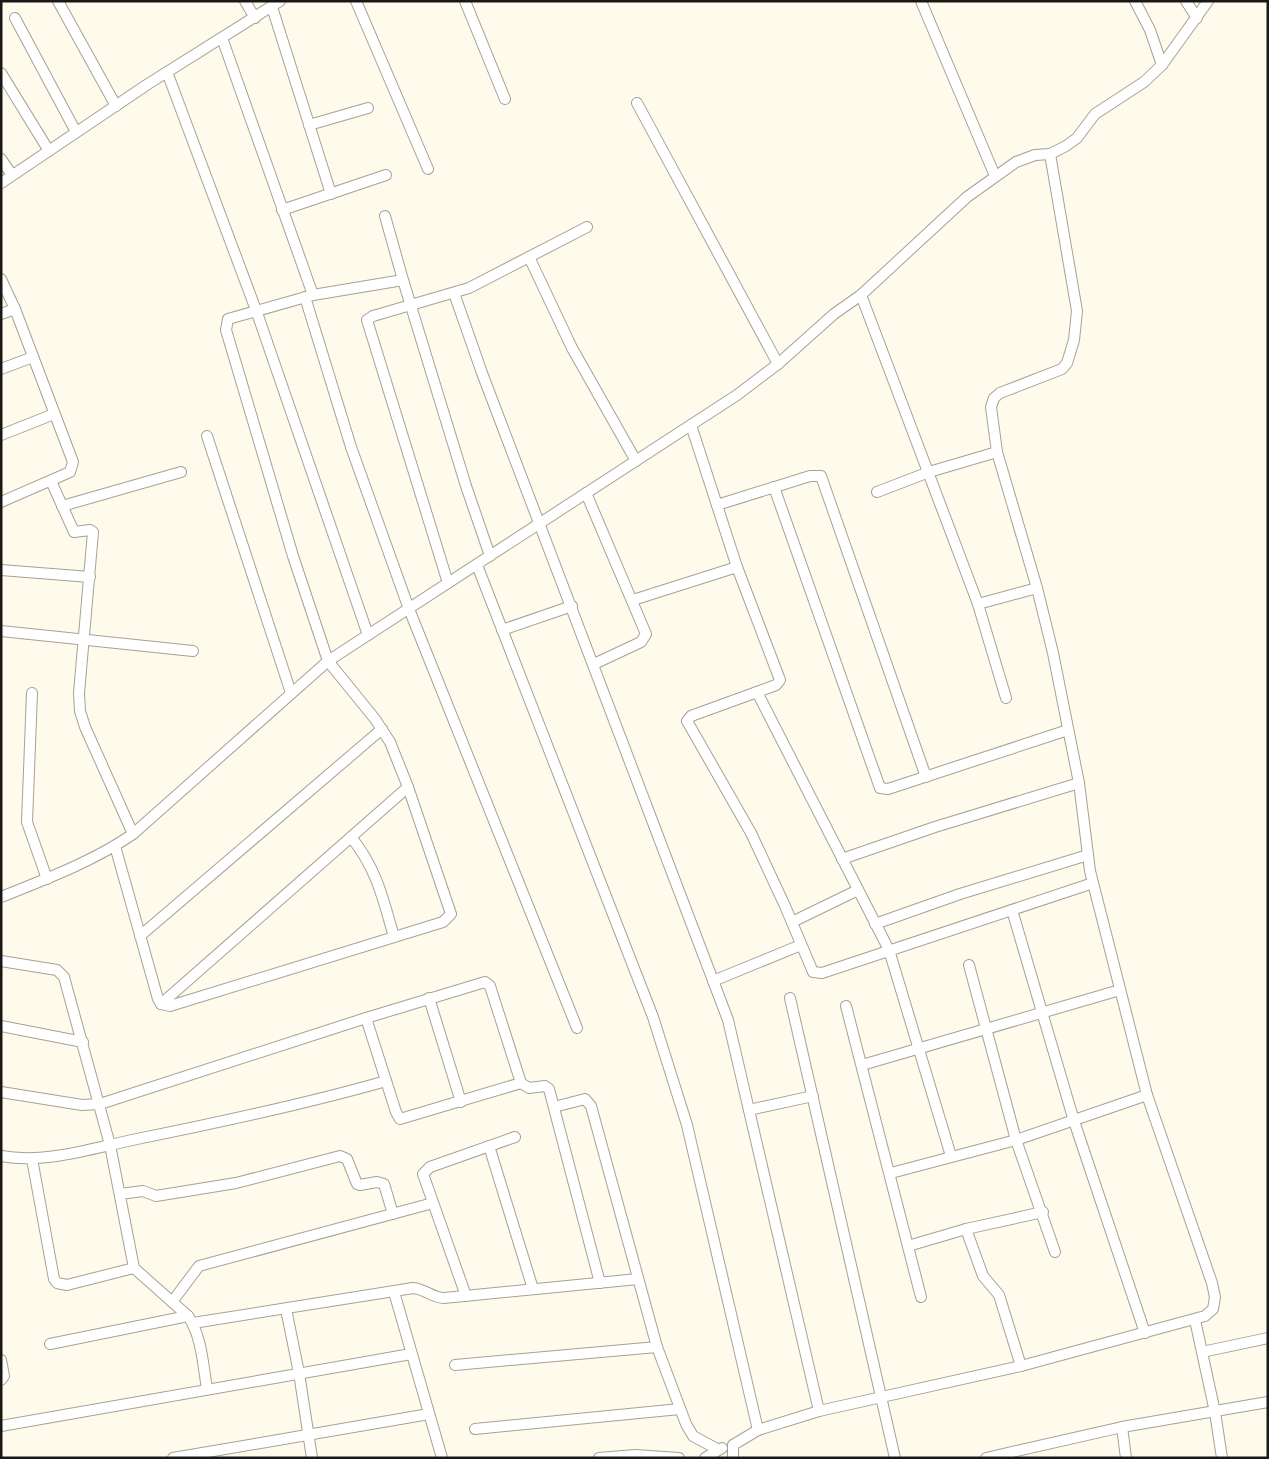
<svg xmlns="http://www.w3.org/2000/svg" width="1269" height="1459" font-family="'DejaVu Sans',sans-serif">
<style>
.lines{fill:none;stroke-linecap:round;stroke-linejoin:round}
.street-casing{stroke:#a5a295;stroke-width:12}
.street{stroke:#fff;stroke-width:10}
</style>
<rect width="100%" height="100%" fill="#fefbed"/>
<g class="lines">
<defs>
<g id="street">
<polyline points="58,1 116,106"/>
<polyline points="245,1 255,18"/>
<polyline points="356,1 428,169"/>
<polyline points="465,1 505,99"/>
<polyline points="921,1 995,176"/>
<polyline points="1135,1 1150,30 1162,65"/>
<polyline points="1186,1 1197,18"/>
<polyline points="272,7 331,194"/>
<polyline points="15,18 76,132"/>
<polyline points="222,38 313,295"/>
<polyline points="167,72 256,310 368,635"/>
<polyline points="1,73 49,151"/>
<polyline points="637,103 778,364"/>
<polyline points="309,125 368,108"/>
<polyline points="1,159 12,175"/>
<polyline points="1,183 148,84 280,1"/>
<polyline points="282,210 386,175"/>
<polyline points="385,216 403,280"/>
<polyline points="529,257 572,348 636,461"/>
<polyline points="1,279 15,309 73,462 70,472 1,502"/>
<polyline points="454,293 482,373 728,1020 819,1411"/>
<polyline points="861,295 978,604 1037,588"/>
<polyline points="305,297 351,447 409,609 577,1028"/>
<polyline points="1,314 15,309"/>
<polyline points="1,369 33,357"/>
<polyline points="691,425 737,567 780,680 776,685 757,692 889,950 951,1156"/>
<polyline points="1,435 54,414"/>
<polyline points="207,436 291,693"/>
<polyline points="51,481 74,532 90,530 93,532 79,693 80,711 85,727 133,834"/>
<polyline points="774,487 880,788 888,789 1068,730"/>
<polyline points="877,492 929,472 997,452"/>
<polyline points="586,493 646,634 641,642 594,664"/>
<polyline points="717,505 810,476 821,476 926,777"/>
<polyline points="62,506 181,472"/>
<polyline points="477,565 653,1017 687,1125 758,1430 819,1411 1021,1366 1205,1316 1213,1309 1215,1297 1212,1283 1147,1095 1090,871 1079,783 1053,653 1037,588 997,452 991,407 994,398 1000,393 1062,369 1067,363 1074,340 1077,311 1050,154"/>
<polyline points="1,570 90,577"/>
<polyline points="448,583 367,320 373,316 469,288 587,227"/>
<polyline points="633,600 737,567"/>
<polyline points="978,604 1006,698"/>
<polyline points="502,630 572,606"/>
<polyline points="1,631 193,651"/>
<polyline points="757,692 691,716 687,721 751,833 785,906 813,972 822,973 1093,883"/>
<polyline points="32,693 27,822 47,879"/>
<path d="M351,837c26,32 32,62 43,100"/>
<polyline points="115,846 158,999 161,1004 408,787"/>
<polyline points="842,859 935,827 1079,783"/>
<path d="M1,897c45,-18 93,-36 132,-63l195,-173 409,-266 41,-31 56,-50 27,-19 106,-98 49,-35 19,-7 15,-1 16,-8 11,-8 18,-24 49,-32 18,-17 46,-64"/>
<polyline points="1012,910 1074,1121 1145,1333"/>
<polyline points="792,922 858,890"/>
<polyline points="875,924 960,894 1088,855"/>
<polyline points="140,936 382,729"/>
<path d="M1,961l56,9 7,7 46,168 24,123 54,48c14,21 15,49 19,73"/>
<polyline points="969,965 1016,1140 1055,1252"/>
<polyline points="713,981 801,945"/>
<polyline points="429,998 461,1102"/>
<polyline points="790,998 895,1458"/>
<polyline points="161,1004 170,1006 443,922 451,914 408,787 390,742 375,719 328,661 293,556 226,330 228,319 313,295 403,280 466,486 490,556"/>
<polyline points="846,1006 921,1297"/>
<polyline points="366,1018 396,1112 400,1119 521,1083"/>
<polyline points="1,1026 83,1042"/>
<polyline points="862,1065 1120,990"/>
<polyline points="1,1092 82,1105 100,1104 366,1018 485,982 490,986 521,1083 529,1088 545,1086 549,1089 600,1283"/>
<polyline points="554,1107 585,1099 591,1106 657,1347 686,1424 693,1436 717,1449"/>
<polyline points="749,1110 813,1096"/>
<polyline points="489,1146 533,1289"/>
<path d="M1,1156c43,8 89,-7 131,-16 85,-17 170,-35 254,-59"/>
<polyline points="32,1159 54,1279 57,1283 67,1285 134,1268"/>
<polyline points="891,1173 1016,1140 1147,1095"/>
<polyline points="120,1194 143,1191 156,1196 236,1183 340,1156 347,1159 357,1184 360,1185 377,1182 384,1184 393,1214"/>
<polyline points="966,1229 983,1276 999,1295 1021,1366"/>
<polyline points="908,1246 966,1229 1043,1212"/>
<polyline points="394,1292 442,1458"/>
<polyline points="466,1296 423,1174 430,1167 515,1137"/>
<polyline points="172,1302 199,1266 433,1203"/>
<polyline points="286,1309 299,1373 312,1458"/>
<polyline points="1195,1320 1215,1412 1222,1458"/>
<path d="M193,1323l220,-35c12,1 20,10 31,10l194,-19"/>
<polyline points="50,1344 188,1316"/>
<polyline points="1202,1352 1268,1338"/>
<polyline points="1,1360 4,1376 1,1380"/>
<polyline points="455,1365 657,1347"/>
<polyline points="1,1426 411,1354"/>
<polyline points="1122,1427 1126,1458"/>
<polyline points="475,1429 680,1409"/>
<polyline points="173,1458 429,1414"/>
<polyline points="599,1458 635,1455 679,1458"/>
<polyline points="705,1458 722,1448"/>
<polyline points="733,1458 733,1445 758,1430"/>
<polyline points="986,1458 1122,1427 1268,1402"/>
</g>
</defs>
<use href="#street" class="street-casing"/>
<use href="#street" class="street"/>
</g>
<rect width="1269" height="1459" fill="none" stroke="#1a1814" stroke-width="5"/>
</svg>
